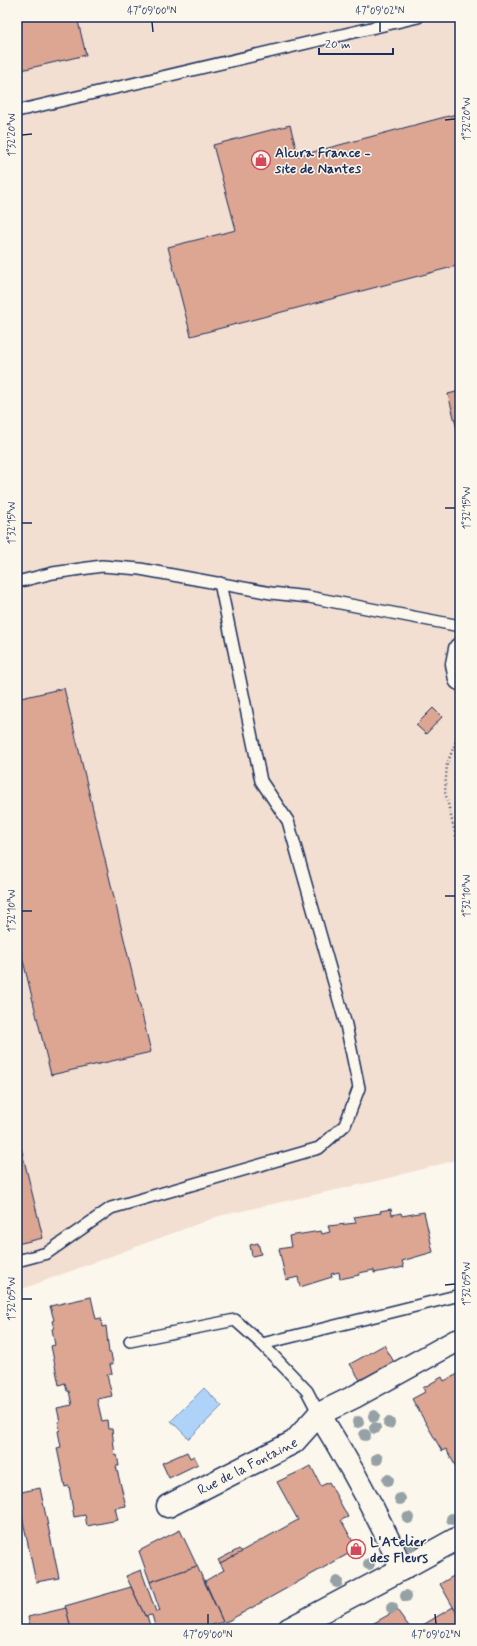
<svg xmlns="http://www.w3.org/2000/svg" width="477" height="1646" font-family="Mynerve,sans-serif">
<style>
.built{fill:#f2dfd1}
.water{fill:#afd3f8;stroke:#7491ba}
.building{fill:#dca693;stroke:#1b2f5e}
.lines{fill:none;stroke-linecap:round;stroke-linejoin:round}
.service-casing{stroke:#1b2f5e;stroke-width:14}
.minor-casing{stroke:#1b2f5e;stroke-width:25}
.secondary-casing{stroke:#1b2f5e;stroke-width:25}
.path{stroke:#1b2f5e;stroke-width:2.5;stroke-dasharray:1 3;stroke-linecap:butt}
.service{stroke:#fbf7ec;stroke-width:11}
.minor{stroke:#fbf7ec;stroke-width:22}
.secondary{stroke:#fbf7ec;stroke-width:22}
.tree{fill:#95a1a5}
.ticks{fill:none;stroke:#1b2f5e;stroke-width:1.5}
.labels{text-anchor:middle;stroke-width:3;stroke-linejoin:round;paint-order:stroke}
.poi-label{font-size:14px;font-weight:bold;fill:#1b2f5e;stroke:#fbf7ec;text-anchor:start}
.street-label{font-size:14px;fill:#1b2f5e;stroke:#fbf7ec}
.neatline{fill:none;stroke:#1b2f5e;stroke-width:1.5}
.ticks-label{font-size:10px;text-anchor:middle;fill:#1b2f5e}
</style>
<rect width="100%" height="100%" fill="#fbf7ec"/>
<filter id="ink" filterUnits="userSpaceOnUse"><feTurbulence type="fractalNoise" baseFrequency=".025" numOctaves="2"/><feDisplacementMap in="SourceGraphic" scale="8" xChannelSelector="R" yChannelSelector="G"/><feConvolveMatrix kernelMatrix="1 2 1 2 8 2 1 2 1" color-interpolation-filters="sRGB"/></filter>
<g filter="url(#ink)">
<polygon class="built" points="17,17 460,17 460,1159 381,1180 219,1216 17,1291"/>
<polygon class="water" points="204,1388 222,1406 189,1439 171,1421"/>
<g class="building">
<polygon points="17,17 77,17 86,55 17,71"/>
<polygon points="460,113 460,265 191,336 168,247 236,230 213,145 290,125 298,156"/>
<polygon points="460,391 460,441 448,394"/>
<polygon points="64,688 151,1052 51,1075 17,936 17,699"/>
<polygon points="433,708 442,717 426,734 416,725"/>
<polygon points="17,1131 43,1238 17,1244"/>
<polygon points="391,1209 392,1215 401,1213 402,1216 424,1212 433,1252 402,1261 404,1267 374,1273 374,1270 359,1273 359,1275 340,1279 339,1272 331,1274 332,1277 300,1287 298,1277 286,1280 279,1249 291,1247 289,1236 321,1231 322,1234 330,1232 328,1226 356,1223 354,1217 381,1213 380,1211"/>
<polygon points="258,1243 261,1254 252,1256 250,1245"/>
<polygon points="91,1297 96,1319 101,1318 102,1327 106,1326 109,1353 111,1353 113,1364 110,1364 112,1374 107,1375 112,1396 97,1399 102,1421 107,1420 108,1429 112,1429 115,1456 117,1455 119,1466 116,1466 126,1506 115,1508 118,1520 87,1526 85,1515 74,1517 69,1486 65,1487 57,1448 61,1447 58,1431 60,1430 58,1422 60,1422 57,1408 72,1405 69,1391 67,1391 65,1383 59,1385 51,1346 55,1345 52,1329 54,1328 52,1321 54,1320 50,1306"/>
<polygon points="384,1345 394,1362 360,1380 350,1364"/>
<polygon points="458,1374 460,1377 460,1474 446,1449 442,1451 412,1399 425,1392 423,1388 442,1377 444,1381"/>
<polygon points="187,1452 190,1458 194,1456 198,1464 169,1478 162,1463"/>
<polygon points="311,1466 321,1486 329,1482 348,1517 341,1520 357,1549 228,1621 223,1622 205,1581 224,1570 220,1563 298,1520 277,1482"/>
<polygon points="40,1488 59,1578 36,1582 17,1493"/>
<polygon points="180,1530 197,1566 150,1582 139,1551"/>
<polygon points="239,1549 242,1552 220,1563 218,1560"/>
<polygon points="197,1566 223,1622 198,1629 156,1629 152,1615 145,1616 126,1576 141,1570 156,1612 160,1611 150,1582"/>
<polygon points="460,1572 460,1619 440,1584"/>
<polygon points="131,1587 145,1616 147,1616 151,1629 71,1629 65,1606"/>
<polygon points="453,1607 460,1619 460,1629 425,1629 423,1625"/>
<polygon points="66,1608 71,1629 31,1629 28,1617"/>
<polygon points="397,1610 411,1629 364,1629 374,1623"/>
</g>
<g class="lines">
<defs>
<g id="service">
<polyline points="17,111 418,17"/>
<polyline points="17,582 53,573 102,566 140,569 271,593 309,597 460,626"/>
<polyline points="17,1261 47,1253 111,1208 319,1148 345,1125 359,1088 346,1025 288,821 261,781 220,583"/>
<polyline points="130,1341 235,1320 262,1344 307,1391 319,1414"/>
<polyline points="262,1344 460,1295"/>
</g>
<g id="minor">
<polyline points="460,649 457,664 460,679"/>
<path d="M319,1414c31,50 59,101 83,155"/>
<path id="s1" d="M168,1506l126,-64 25,-28 35,-17 102,-56"/>
</g>
<polyline id="secondary" points="289,1629 402,1569 460,1537"/>
</defs>
<use href="#service" class="service-casing"/>
<use href="#minor" class="minor-casing"/>
<use href="#secondary" class="secondary-casing"/>
<polyline class="path" points="460,731 447,764 445,792 460,853"/>
<use href="#service" class="service"/>
<use href="#minor" class="minor"/>
<use href="#secondary" class="secondary"/>
</g>
<g class="tree">
<circle cx="374" cy="1416" r="6"/>
<circle cx="358" cy="1422" r="6"/>
<circle cx="389" cy="1423" r="6"/>
<circle cx="375" cy="1428" r="6"/>
<circle cx="365" cy="1435" r="6"/>
<circle cx="377" cy="1459" r="6"/>
<circle cx="388" cy="1480" r="6"/>
<circle cx="400" cy="1499" r="6"/>
<circle cx="408" cy="1518" r="6"/>
<circle cx="452" cy="1519" r="6"/>
<circle cx="411" cy="1545" r="6"/>
<circle cx="369" cy="1564" r="6"/>
<circle cx="337" cy="1582" r="6"/>
<circle cx="406" cy="1596" r="6"/>
<circle cx="392" cy="1608" r="6"/>
</g>
</g>
<path class="ticks" d="M152,22l1,10M380,22v10M445,120l10,-1M22,135l10,-1M445,508h10M22,523h10M445,896h10M22,911h10M445,1285l10,-1M22,1299h10M208,1614v10M435,1614l1,10"/>
<defs>
<symbol id="shop-ring" viewBox="-11 -11 22 22"><circle r="9.5" fill="#fbf7ec" stroke="#d1495b" stroke-width="1.5"/><path d="M-5-2.5h2.3a2.7 3.5 0 0 1 5.4 0H5L5.5 6h-11ZM-1.5-2.5h3a1.5 2.3 0 0 0-3 0Z" fill="#d1495b"/></symbol>
</defs>
<g fill-rule="evenodd">
<use href="#shop-ring" x="250" y="149" width="22" height="22"/>
<use href="#shop-ring" x="345" y="1538" width="22" height="22"/>
</g>
<g class="labels">
<g class="poi-label">
<text x="275" y="157">Alcura France -<tspan x="275" dy="16">site de Nantes</tspan></text>
<text x="370" y="1546">L'Atelier<tspan x="370" dy="16">des Fleurs</tspan></text>
</g>
<g class="street-label">
<text dy="5" stroke="none"><textPath href="#s1" startOffset="89">Rue de la Fontaine</textPath></text>
</g>
</g>
<rect width="477" height="1646" fill="none" stroke="#fbf7ec" stroke-width="44"/>
<path d="M319 48v6h74v-6" fill="none" stroke="#1b2f5e" stroke-width="2"/>
<text x="325" y="48" font-size="12" fill="#1b2f5e" stroke="#fbf7ec" stroke-width="3" paint-order="stroke">20 m</text>
<rect x="22" y="22" width="433" height="1602" class="neatline"/>
<g class="ticks-label">
<text x="152" y="14">47°09'00"N</text>
<text x="380" y="14">47°09'02"N</text>
<text transform="translate(466 119) rotate(-90)" y="4">1°32'20"W</text>
<text transform="translate(11 135) rotate(-90)" y="4">1°32'20"W</text>
<text transform="translate(466 508) rotate(-90)" y="4">1°32'15"W</text>
<text transform="translate(11 523) rotate(-90)" y="4">1°32'15"W</text>
<text transform="translate(466 896) rotate(-90)" y="4">1°32'10"W</text>
<text transform="translate(11 911) rotate(-90)" y="4">1°32'10"W</text>
<text transform="translate(466 1284) rotate(-90)" y="4">1°32'05"W</text>
<text transform="translate(11 1299) rotate(-90)" y="4">1°32'05"W</text>
<text x="208" y="1638">47°09'00"N</text>
<text x="436" y="1638">47°09'02"N</text>
</g>
</svg>
